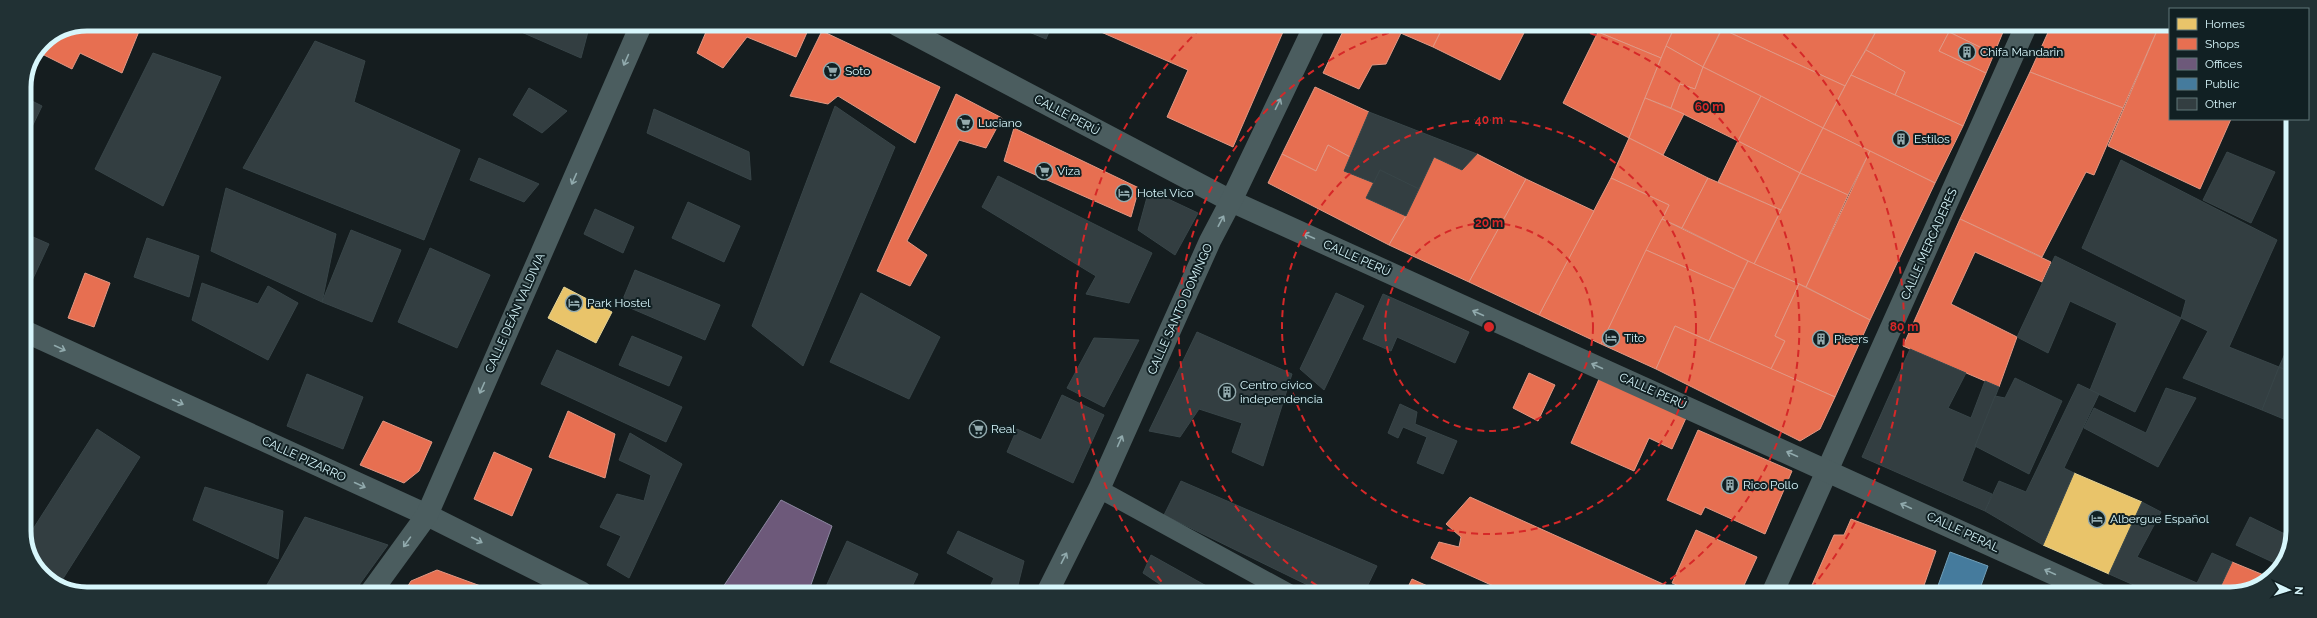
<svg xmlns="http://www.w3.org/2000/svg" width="2317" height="618" font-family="Raleway,sans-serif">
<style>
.homes{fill:#e9c46a;stroke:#e4d396}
.shops{fill:#e76f51;stroke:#e29884}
.offices{fill:#6d597a;stroke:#8d88a1}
.public{fill:#457b9d;stroke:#71a0b9}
.building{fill:#333e41;stroke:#384548}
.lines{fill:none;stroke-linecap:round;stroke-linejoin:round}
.service{stroke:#4b5d5f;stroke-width:18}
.pedestrian{stroke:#4b5d5f;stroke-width:22}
.minor{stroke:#4b5d5f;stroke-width:22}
.tertiary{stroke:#4b5d5f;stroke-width:22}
.oneway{stroke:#91aaad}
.ring{fill:none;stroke:#d62828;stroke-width:2;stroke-dasharray:7 5}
.labels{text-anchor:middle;stroke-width:4;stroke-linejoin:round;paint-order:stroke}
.poi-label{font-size:12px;fill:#d7f6fb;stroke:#112023;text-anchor:start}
.street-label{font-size:12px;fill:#d7f6fb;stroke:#112023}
.rim{fill:none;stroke:#d7f6fb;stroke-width:5}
.centre{fill:#d62828;stroke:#112023;stroke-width:2}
.ring-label{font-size:12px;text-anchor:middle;font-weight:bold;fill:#d62828;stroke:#112023;stroke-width:4;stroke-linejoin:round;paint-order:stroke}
</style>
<rect width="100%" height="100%" fill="#151d1f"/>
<g class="homes">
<polygon points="564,287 612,312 596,343 548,318"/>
<polygon points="2074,473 2142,502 2109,574 2043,545"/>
</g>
<g class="shops">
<polygon points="87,24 142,24 122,73 80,53 72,69 38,52 42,42"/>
<polygon points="709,25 802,25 809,28 796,57 747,37 723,68 697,53"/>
<polygon points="1085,25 1286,25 1233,147 1167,117 1188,70"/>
<polygon points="1346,25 1382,25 1401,33 1386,64 1372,65 1359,89 1323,73"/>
<polygon points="1382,25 1444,25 1433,47"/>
<polygon points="1444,25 1528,25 1500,80 1433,47"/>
<polygon points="1600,25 1675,26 1661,58 1598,32"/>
<polygon points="1675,26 1723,26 1703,67 1666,46"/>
<polygon points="1723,26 1879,26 1845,86 1722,29"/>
<polygon points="1879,26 1937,26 1949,32 1939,51 1986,73 1963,126 1895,95 1905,72 1866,50"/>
<polygon points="1937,26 1993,26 2003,32 1994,54"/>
<polygon points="1993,26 2006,26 2003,32"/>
<polygon points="2051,26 2159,26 2123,108 2030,72"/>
<polygon points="2159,26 2170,26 2170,119 2231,119 2200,189 2108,146"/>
<polygon points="1722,29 1845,86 1823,128 1703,67"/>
<polygon points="822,31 940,87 915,143 838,96 828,104 790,96"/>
<polygon points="1598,32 1661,58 1629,138 1563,103"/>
<polygon points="1949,32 1994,54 1986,73 1939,51"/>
<polygon points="1666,46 1703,67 1695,89 1680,84 1671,108 1645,98"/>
<polygon points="1866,50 1905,72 1895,95 1851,75"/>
<polygon points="1703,67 1761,96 1738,141 1671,108 1680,84 1695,89"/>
<polygon points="2030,72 2123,108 2094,175 2086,172 2042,257 1960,219"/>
<polygon points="1851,75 1963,126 1935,183 1823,128"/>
<polygon points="1315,87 1369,112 1350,157 1328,145 1316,171 1282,154"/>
<polygon points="956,94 1002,118 986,148 959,140 907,241 927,255 910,286 877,271"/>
<polygon points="1761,96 1823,128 1800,173 1738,141"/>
<polygon points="1645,98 1684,114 1663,155 1629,138"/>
<polygon points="1014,128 1139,188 1131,217 1004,161"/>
<polygon points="1823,128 1870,151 1848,195 1800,173"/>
<polygon points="1629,138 1708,178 1682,228 1662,219 1669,205 1611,178"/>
<polygon points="1738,141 1800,173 1781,210 1718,182"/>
<polygon points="1328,145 1350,157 1344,171 1374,183 1366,198 1406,216 1389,245 1268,183 1282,154 1316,171"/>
<polygon points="1870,151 1935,183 1870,320 1806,287"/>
<polygon points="1477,154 1526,179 1469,282 1389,245 1406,216 1434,157 1462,170"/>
<polygon points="1800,173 1848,195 1806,287 1754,264"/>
<polygon points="1611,178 1669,205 1601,344 1539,315"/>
<polygon points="1708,178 1781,210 1754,264 1682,228"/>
<polygon points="1526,179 1594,211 1539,315 1469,282"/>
<polygon points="1662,219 1748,261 1734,289 1646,250"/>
<polygon points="1960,219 2051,262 2042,282 1975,252 1951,304 2017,337 1999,387 1903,346"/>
<polygon points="1646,250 1734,289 1709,341 1675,326 1656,369 1601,344"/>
<polygon points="1748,261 1799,284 1775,336 1785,341 1771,369 1709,341"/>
<polygon points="85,273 110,283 94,327 68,318"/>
<polygon points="1799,284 1870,320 1835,397 1771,369 1785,341 1775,336"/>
<polygon points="1675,326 1835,397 1820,429 1800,441 1656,369"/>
<polygon points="1529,373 1555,385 1538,421 1513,408"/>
<polygon points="1599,379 1686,418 1672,449 1649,438 1634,471 1571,443"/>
<polygon points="568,411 615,434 605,478 549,457"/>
<polygon points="383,421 432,442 419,471 404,483 360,465"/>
<polygon points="1698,430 1792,471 1765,534 1705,507 1701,515 1667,500"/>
<polygon points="494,452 532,469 512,516 474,499"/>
<polygon points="1470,497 1683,593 1509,593 1431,558 1439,542 1459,547 1461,537 1446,524"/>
<polygon points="1851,519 1936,551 1921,594 1808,594 1834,535 1844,535"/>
<polygon points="1696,530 1757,557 1740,594 1695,593 1672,583"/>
<polygon points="2232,562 2271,578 2269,581 2231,594 2217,594"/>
<polygon points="437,570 497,592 404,592 411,581"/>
<polygon points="1412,579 1443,593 1405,593"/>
</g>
<polygon class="offices" points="781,500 832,526 808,593 719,593"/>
<polygon class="public" points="1950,552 1988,566 1978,594 1935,594"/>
<g class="building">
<polygon points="503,24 590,24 581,58"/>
<polygon points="1012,25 1052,25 1046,39"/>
<polygon points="315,41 365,61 354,102 460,150 424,240 243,168"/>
<polygon points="153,53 221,77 163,206 95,169"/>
<polygon points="529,88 567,111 542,133 513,115"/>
<polygon points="24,97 42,106 30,131 24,128"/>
<polygon points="835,106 895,147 803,366 752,326"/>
<polygon points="654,109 749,152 751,180 647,133"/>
<polygon points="1369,112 1477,154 1462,170 1434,157 1419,189 1380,170 1374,183 1344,171"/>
<polygon points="2227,152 2275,172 2251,223 2203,200"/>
<polygon points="479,158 539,184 524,202 470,180"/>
<polygon points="2121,160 2277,240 2229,347 2279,367 2262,410 2183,378 2208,331 2181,318 2186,300 2082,248"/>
<polygon points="1380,170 1419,189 1406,216 1366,198"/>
<polygon points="998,176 1152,253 1129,303 1086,294 1096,276 982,207"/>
<polygon points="226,188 336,234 322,302 211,251"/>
<polygon points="1149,190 1198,213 1175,255 1138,230"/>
<polygon points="688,202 740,226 724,262 672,238"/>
<polygon points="595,209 634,227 623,253 584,234"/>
<polygon points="351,230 401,250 372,322 322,302"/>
<polygon points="24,233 49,244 24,298"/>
<polygon points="147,238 199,256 189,297 134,277"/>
<polygon points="430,248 490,275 457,348 398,322"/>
<polygon points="2055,256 2181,318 2135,412 2090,390 2117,323 2070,301 2048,353 2017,337"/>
<polygon points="635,270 720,305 705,340 621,304"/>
<polygon points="202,283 258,304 268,286 298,303 268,360 192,320"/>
<polygon points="861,293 940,337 909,399 830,362"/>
<polygon points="1336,293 1364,306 1324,390 1300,369"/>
<polygon points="1383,294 1469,332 1455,363 1397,337 1391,351 1363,339"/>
<polygon points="1197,332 1292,374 1263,466 1232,452 1242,423 1199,409 1180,437 1149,431"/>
<polygon points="632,336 682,357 669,386 619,365"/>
<polygon points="1094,338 1139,340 1104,407 1067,388"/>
<polygon points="2292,338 2292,373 2279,367"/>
<polygon points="1910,349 1966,373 1948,408 1971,418 1985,381 1999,387 1962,481 1992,494 1985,511 1862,457"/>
<polygon points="557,350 682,407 666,442 541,384"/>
<polygon points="2279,367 2292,373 2291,422 2262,410"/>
<polygon points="307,374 363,397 343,449 287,426"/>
<polygon points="2015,378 2062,401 2029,474 1975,446 1995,396 2005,398"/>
<polygon points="2078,384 2099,394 2064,468 2074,473 2043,545 1985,511 1999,481 2026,492"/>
<polygon points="2166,388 2196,398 2158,467 2084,428 2094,408 2146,433"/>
<polygon points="1062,395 1104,415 1073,483 1007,452 1017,429 1041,440"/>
<polygon points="1400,404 1417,412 1415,424 1457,441 1443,474 1417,463 1427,437 1403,427 1398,438 1388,433"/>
<polygon points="97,429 140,457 59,585 39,573 26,540"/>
<polygon points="630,433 682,464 629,578 607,565 621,536 600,527 617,494 644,501 651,475 619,460"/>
<polygon points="1181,481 1377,566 1364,593 1324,593 1164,515"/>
<polygon points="205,487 283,511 278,559 193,520"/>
<polygon points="2142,502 2161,512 2137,557 2197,583 2212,553 2232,562 2217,594 2154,594 2109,574"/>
<polygon points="305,517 388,545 354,592 263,592"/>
<polygon points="2250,517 2291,537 2291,547 2279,565 2236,545"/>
<polygon points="958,531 1024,561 1016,593 987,593 994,578 947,553"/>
<polygon points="847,541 918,574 909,593 823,593"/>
<polygon points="1151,555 1219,593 1173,593 1143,573"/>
</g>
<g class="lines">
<polyline class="service" points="1099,489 1289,593"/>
<polyline class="pedestrian" points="1772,594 2026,26"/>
<g class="minor">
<polyline points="897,25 1231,201 2098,594"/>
<polyline points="24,331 427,515 581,592"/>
<polyline points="1047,593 1099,489 1210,241 1231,201 1315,25"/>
</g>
<polyline class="tertiary" points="371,592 427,515 641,25"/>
</g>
<defs><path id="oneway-shaft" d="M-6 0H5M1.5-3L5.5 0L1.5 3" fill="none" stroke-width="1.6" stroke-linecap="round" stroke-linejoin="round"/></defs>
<g class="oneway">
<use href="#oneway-shaft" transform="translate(626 60) rotate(114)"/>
<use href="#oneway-shaft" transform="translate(1278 104) rotate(-64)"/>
<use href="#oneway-shaft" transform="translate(574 179) rotate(114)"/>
<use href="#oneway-shaft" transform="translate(1221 221) rotate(-62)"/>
<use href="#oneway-shaft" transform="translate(1309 236) rotate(-156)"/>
<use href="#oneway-shaft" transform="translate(1478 313) rotate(-156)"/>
<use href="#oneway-shaft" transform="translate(60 348) rotate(25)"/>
<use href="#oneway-shaft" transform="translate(1597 366) rotate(-156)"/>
<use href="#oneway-shaft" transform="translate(482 388) rotate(114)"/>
<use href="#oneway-shaft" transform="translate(178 402) rotate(25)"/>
<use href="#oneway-shaft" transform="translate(1120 441) rotate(-66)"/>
<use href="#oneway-shaft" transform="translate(1792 454) rotate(-156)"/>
<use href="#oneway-shaft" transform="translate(360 485) rotate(25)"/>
<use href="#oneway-shaft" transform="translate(1906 506) rotate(-155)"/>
<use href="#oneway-shaft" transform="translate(477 540) rotate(27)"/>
<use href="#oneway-shaft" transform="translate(407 542) rotate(126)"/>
<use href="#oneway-shaft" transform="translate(1064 558) rotate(-63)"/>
<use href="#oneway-shaft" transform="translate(2050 572) rotate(-155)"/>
</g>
<g class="ring">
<circle cx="1489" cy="327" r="104"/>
<circle cx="1489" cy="327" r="207"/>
<path d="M1327 592A311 311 0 0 1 1411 26M1567 26A311 311 0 0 1 1651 592"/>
<path d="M1169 591A415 415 0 0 1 1203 26M1775 26A415 415 0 0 1 1809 591"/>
</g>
<defs>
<symbol id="building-ring" viewBox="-11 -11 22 22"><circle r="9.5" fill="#112023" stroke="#93aaae" stroke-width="1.5"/><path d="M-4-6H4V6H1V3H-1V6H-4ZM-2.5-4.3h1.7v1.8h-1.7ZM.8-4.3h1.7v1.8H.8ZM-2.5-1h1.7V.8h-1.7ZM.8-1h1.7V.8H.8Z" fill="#93aaae"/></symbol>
<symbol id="supermarket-ring" viewBox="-11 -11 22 22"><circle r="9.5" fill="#112023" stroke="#93aaae" stroke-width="1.5"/><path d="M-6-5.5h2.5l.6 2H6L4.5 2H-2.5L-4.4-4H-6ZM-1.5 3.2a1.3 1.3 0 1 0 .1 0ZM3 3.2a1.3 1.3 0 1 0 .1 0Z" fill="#93aaae"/></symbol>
<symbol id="hotel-ring" viewBox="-11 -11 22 22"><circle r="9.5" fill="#112023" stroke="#93aaae" stroke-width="1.5"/><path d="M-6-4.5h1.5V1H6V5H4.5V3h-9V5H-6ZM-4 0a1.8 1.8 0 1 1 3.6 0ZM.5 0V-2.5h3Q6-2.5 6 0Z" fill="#93aaae"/></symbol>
</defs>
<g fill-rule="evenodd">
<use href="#building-ring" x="1957" y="42" width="20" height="20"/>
<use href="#supermarket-ring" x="822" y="61" width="20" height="20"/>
<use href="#supermarket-ring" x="955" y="113" width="20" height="20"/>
<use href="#building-ring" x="1891" y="129" width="20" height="20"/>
<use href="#supermarket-ring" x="1034" y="161" width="20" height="20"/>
<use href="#hotel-ring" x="1114" y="183" width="20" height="20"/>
<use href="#hotel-ring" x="564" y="293" width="20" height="20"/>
<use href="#hotel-ring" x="1601" y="328" width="20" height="20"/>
<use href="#building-ring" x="1811" y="329" width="20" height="20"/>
<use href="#building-ring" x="1217" y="382" width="20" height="20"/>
<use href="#supermarket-ring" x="968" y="419" width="20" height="20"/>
<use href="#building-ring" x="1720" y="475" width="20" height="20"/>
<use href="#hotel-ring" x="2087" y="509" width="20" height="20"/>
</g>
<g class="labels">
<g class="poi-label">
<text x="1980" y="56">Chifa Mandarin</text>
<text x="845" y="75">Soto</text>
<text x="978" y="127">Luciano</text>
<text x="1914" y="143">Estilos</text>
<text x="1057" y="175">Viza</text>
<text x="1137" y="197">Hotel Vico</text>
<text x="587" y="307">Park Hostel</text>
<text x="1624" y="342">Tito</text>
<text x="1834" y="343">Pieers</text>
<text x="1240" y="389">Centro cívico<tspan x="1240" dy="14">independencia</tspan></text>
<text x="991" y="433">Real</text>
<text x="1743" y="489">Rico Pollo</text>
<text x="2110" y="523">Albergue Español</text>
</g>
<g class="street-label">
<text transform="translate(1067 115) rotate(28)" y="4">CALLE PERÚ</text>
<text transform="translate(1929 244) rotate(-66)" y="4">CALLE MERCADERES</text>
<text transform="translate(1357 258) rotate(24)" y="4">CALLE PERÚ</text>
<text transform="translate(1180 309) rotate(-66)" y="4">CALLE SANTO DOMINGO</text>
<text transform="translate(515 313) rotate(-66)" y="4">CALLE DEÁN VALDIVIA</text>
<text transform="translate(1653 391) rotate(24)" y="4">CALLE PERÚ</text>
<text transform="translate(304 459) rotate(25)" y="4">CALLE PIZARRO</text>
<text transform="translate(1963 532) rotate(25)" y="4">CALLE PERAL</text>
</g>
</g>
<path d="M0 0H2317V618H0ZM87 31H2230A56 56 0 0 1 2286 87V531A56 56 0 0 1 2230 587H87A56 56 0 0 1 31 531V87A56 56 0 0 1 87 31Z" fill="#213134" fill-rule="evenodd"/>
<path class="rim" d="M87 31H2230A56 56 0 0 1 2286 87V531A56 56 0 0 1 2230 587H87A56 56 0 0 1 31 531V87A56 56 0 0 1 87 31Z"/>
<circle cx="1489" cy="327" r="6" class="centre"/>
<g class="ring-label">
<text x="1709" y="111">60 m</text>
<text x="1489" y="124">40 m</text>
<text x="1489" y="227">20 m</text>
<text x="1904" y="331">80 m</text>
</g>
<rect x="2169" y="8" width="140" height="112" fill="#112023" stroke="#607679"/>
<rect x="2177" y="18" width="20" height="12" fill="#e9c46a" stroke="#607679"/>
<text x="2205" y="28" font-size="12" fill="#d7f6fb">Homes</text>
<rect x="2177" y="38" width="20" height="12" fill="#e76f51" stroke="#607679"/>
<text x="2205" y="48" font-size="12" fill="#d7f6fb">Shops</text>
<rect x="2177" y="58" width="20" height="12" fill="#6d597a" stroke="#607679"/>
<text x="2205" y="68" font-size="12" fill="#d7f6fb">Offices</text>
<rect x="2177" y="78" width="20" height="12" fill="#457b9d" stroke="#607679"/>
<text x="2205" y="88" font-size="12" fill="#d7f6fb">Public</text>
<rect x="2177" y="98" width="20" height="12" fill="#333e41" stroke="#607679"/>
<text x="2205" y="108" font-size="12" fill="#d7f6fb">Other</text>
<g transform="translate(2289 590) rotate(94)" stroke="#112023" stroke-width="3" paint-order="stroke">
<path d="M0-3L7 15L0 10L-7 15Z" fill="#d7f6fb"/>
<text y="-6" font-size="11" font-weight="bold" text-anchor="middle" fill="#d7f6fb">N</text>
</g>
</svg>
